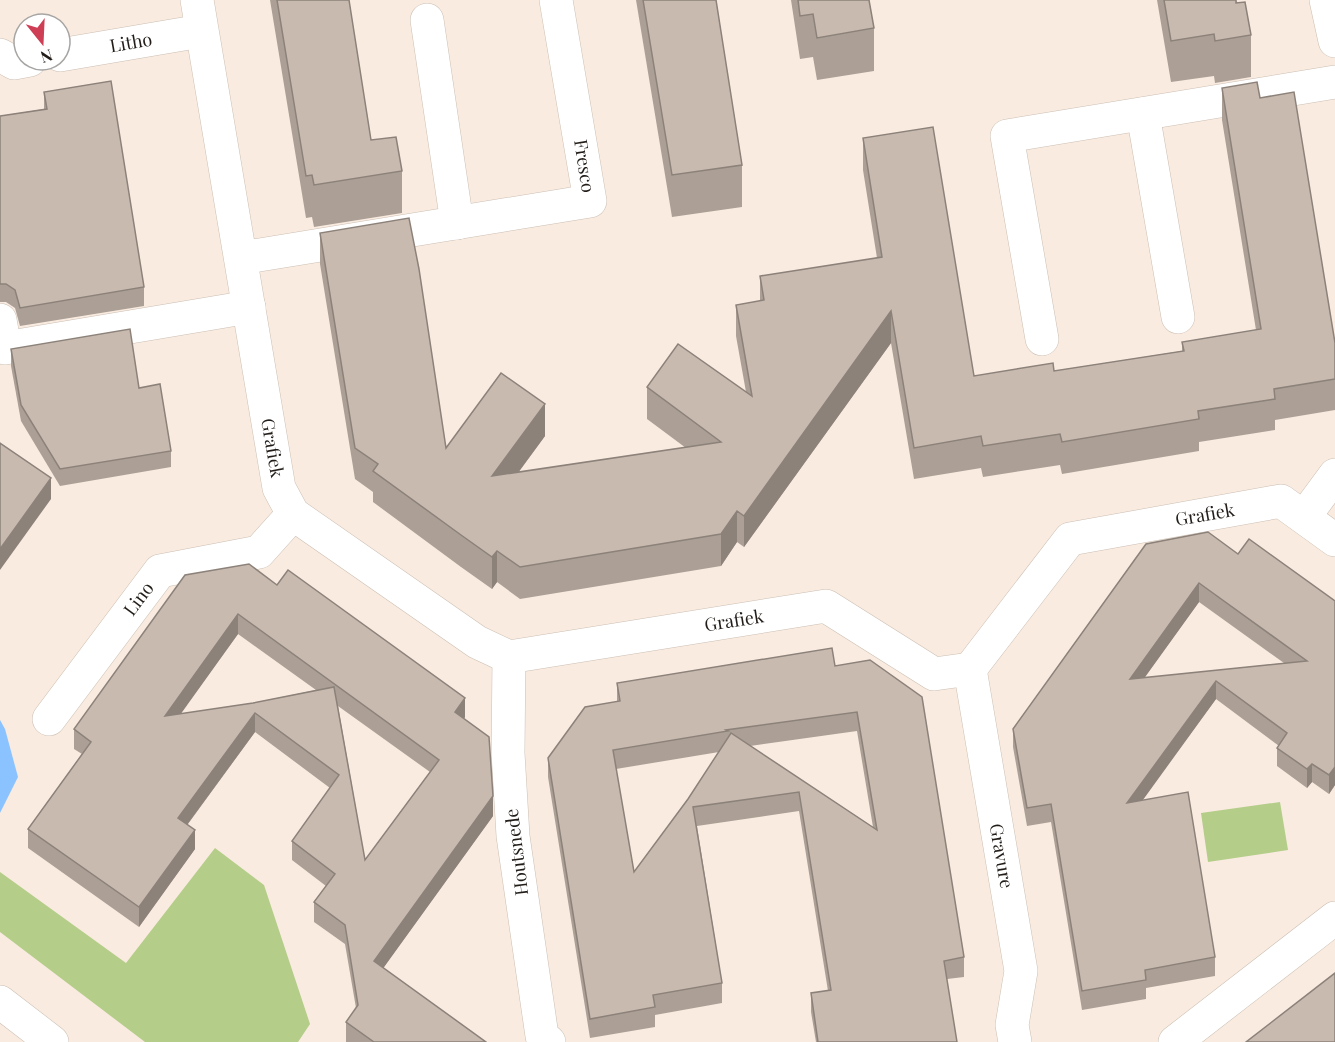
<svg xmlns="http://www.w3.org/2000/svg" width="1335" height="1042" font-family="'Playfair Display',serif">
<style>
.green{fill:#b4cd89}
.water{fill:#8ac3ff}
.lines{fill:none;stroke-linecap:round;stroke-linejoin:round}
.minor-casing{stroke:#ccbfb3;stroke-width:34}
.major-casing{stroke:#ccbfb3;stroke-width:34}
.minor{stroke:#fff;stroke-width:33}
.major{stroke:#fff;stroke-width:33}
.wall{fill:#aca096;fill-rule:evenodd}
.shaded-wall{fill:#8c827a}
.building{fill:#c8baaf;stroke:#8c827a;stroke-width:1.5;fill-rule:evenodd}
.labels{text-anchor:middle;stroke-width:4.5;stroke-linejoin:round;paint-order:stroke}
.street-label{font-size:18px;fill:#221d19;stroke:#fff}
</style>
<rect width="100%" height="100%" fill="#f9ebe0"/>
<g class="green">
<polygon points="1280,802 1288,850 1208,862 1201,813"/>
<polygon points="215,848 264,885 310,1024 298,1042 145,1042 0,932 0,872 126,963"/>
</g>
<polygon class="water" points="0,720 5,729 18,777 0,813"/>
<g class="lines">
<defs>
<g id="minor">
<polyline points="197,0 279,488 293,514 477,642 509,657 826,606 934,674 970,669 1070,539 1281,501 1335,540"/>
<polyline points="1326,0 1335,41"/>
<polyline points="427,20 457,223"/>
<polyline points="0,55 14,63 30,60"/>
<polyline points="60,55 201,31"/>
<polyline points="1143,114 1178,317"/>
<polyline points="241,258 590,201 556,0"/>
<polyline points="0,320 5,348 249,307"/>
<polyline points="1042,339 1007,136 1335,82"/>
<polyline points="1304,517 1335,475"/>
<polyline points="509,657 508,753 513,836 542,1036 549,1042"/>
<polyline points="970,669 1021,971 1012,1025 1015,1042"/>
<polyline points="49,719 160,571 259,552 293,514"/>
<polyline points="1175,1042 1335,918"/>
</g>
<polyline id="major" points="0,1002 52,1042"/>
</defs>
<use href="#minor" class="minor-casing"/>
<use href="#major" class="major-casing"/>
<use href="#minor" class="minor"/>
<use href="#major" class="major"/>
</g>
<g class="wall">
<polygon points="270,0 349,0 371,140 402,171 402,213 314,227 312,217 306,218"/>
<polygon points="636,0 716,0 742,165 742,207 672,217"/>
<polygon points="791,0 869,0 874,28 874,71 817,80 813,57 800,59"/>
<polygon points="1157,0 1236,0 1251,35 1251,77 1215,83 1214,76 1171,82"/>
<polygon points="1222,88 1260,98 1335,343 1335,410 1275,420 1275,430 1199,442 1199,451 1062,474 1060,465 983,477 981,468 914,479 891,343 744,547 737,542 721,566 520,599 497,582 492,589 461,567 373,502 373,492 355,479 320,264 320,233 446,448 545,436 518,473 686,448 647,419 647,387 746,392 736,336 736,305 760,301 760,276 877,258 863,170 863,138 974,376 1054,371 1182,351 1182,342 1256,330 1222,120"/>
<polygon points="44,92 144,287 144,306 20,326 15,308 6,302 0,302 0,116 44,109"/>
<polygon points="11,349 139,388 171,451 171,467 60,486 21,421 11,366"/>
<path d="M1146,544l92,10 97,47v184l-6,9 -17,-12 -5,6 -30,-22v-18l2,-2 -63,-47 -74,101 73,157v19l-69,12v11l-64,11 -31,-188 -24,4 -14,-79v-18zM1199,602l85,61 -140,15z"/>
<path d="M277,585l188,132 -1,2 29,97 -110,152 103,74h-140v-20l10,-14 -11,-64 -31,-22v-20l12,-16 -34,-26v-19l38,-53 -75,-56 -67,92 7,25 -56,78 -111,-79v-19l54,-75 -8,-5v-20zM238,634l78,56 -63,13 -73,11zM338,706l92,66 -65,88z"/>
<path d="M870,660l94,297v20l-17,2 10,63h-141l-5,-30v-19l17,-2 -29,-180 -102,15 25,157v20l-67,12v12l-65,11 -42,-261v-19l69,-57v-18l218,-17zM857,731l16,96 -123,-81zM719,752l-31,47 -54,73 -18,-103z"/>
</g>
<g class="shaded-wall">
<polygon points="891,311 891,343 744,547 744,516"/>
<polygon points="545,404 545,436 492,508 492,476"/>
<polygon points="51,478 51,499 0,570 0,549"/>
<polygon points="737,511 737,542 721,566 721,534"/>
<polygon points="497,551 497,582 492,589 492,557"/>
<polygon points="1199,583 1199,602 1130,698 1130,679"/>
<polygon points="238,614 238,634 165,736 165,716"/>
<polygon points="1216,681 1216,699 1127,822 1127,803"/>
<polygon points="465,698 465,717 455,732 455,712"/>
<polygon points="255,713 255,732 178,837 178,818"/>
<polygon points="1312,764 1312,782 1307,788 1307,769"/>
<polygon points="1335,767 1335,785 1329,794 1329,775"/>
<polygon points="493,796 493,816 374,981 374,961"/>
<polygon points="195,830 195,849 139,927 139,907"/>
</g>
<g class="building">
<polygon points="277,0 349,0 371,140 396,137 402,171 314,185 312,175 306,176"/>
<polygon points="643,0 716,0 742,165 672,175"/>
<polygon points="798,0 869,0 874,28 817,38 813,14 800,16"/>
<polygon points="1164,0 1236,0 1236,3 1245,2 1251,35 1215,41 1214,34 1171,41"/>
<polygon points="111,81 144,287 20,308 15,290 6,284 0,284 0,116 47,109 44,92"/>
<polygon points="1257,82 1260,98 1294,92 1335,343 1335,379 1274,389 1275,399 1198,411 1199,419 1062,442 1060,434 983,446 981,436 914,448 891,311 744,516 737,511 721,534 520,567 497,551 492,557 461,535 373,471 378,464 355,448 320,233 409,218 419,269 446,448 501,373 545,404 492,476 721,442 647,387 678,344 752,396 736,305 764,300 760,276 882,257 863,138 933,127 974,376 1053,363 1054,371 1184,351 1182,342 1261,329 1222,88"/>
<polygon points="130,329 139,388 160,384 171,451 60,469 21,405 11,349"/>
<polygon points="0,443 51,478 0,549"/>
<path d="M1208,532l30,22 11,-15 86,62v166l-6,8 -17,-11 -5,5 -30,-21 10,-15 -71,-52 -89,122 61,-11 27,165 -70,13 1,10 -64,11 -31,-187 -24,4 -14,-79 133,-185zM1199,583l108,78 -177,18z"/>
<path d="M249,564l28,21 11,-15 177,128 -10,14 34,25 4,59 -119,165 112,81h-112l-28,-20 12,-17 -13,-80 -31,-23 21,-28 -43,-33 47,-66 -84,-62 -77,105 17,12 -56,77 -111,-78 63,-87 -17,-13 111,-154zM238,614l201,146 -74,100 -31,-173 -81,16 -88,13z"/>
<path d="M832,648l3,18 35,-6 52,37 42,260 -20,4 13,81h-139l-7,-49 20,-3 -32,-198 -106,15 29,176 -69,12 2,12 -65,12 -42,-261 37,-51 35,-6 -3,-18zM857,712l20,118 -146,-97 -43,66 -54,73 -21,-122 115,-19 -2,-1z"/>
<polygon points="1335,973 1335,1042 1246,1042"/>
</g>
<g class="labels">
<g class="street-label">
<text transform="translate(131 43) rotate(-10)" y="6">Litho</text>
<text transform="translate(584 166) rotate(81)" y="6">Fresco</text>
<text transform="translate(272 448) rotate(80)" y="6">Grafiek</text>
<text transform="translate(1205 515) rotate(-10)" y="6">Grafiek</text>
<text transform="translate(139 599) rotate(-53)" y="6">Lino</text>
<text transform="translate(734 621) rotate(-9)" y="6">Grafiek</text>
<text transform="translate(517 852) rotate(-97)" y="6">Houtsnede</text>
<text transform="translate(1001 856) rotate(80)" y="6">Gravure</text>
</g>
</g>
<g transform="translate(42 42) rotate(162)"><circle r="28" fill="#ffffff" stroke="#a7a5a3" stroke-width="1.5"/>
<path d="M0-4.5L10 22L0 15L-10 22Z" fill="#ce3e55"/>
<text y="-9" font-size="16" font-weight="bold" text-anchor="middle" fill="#221d19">N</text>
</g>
</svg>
